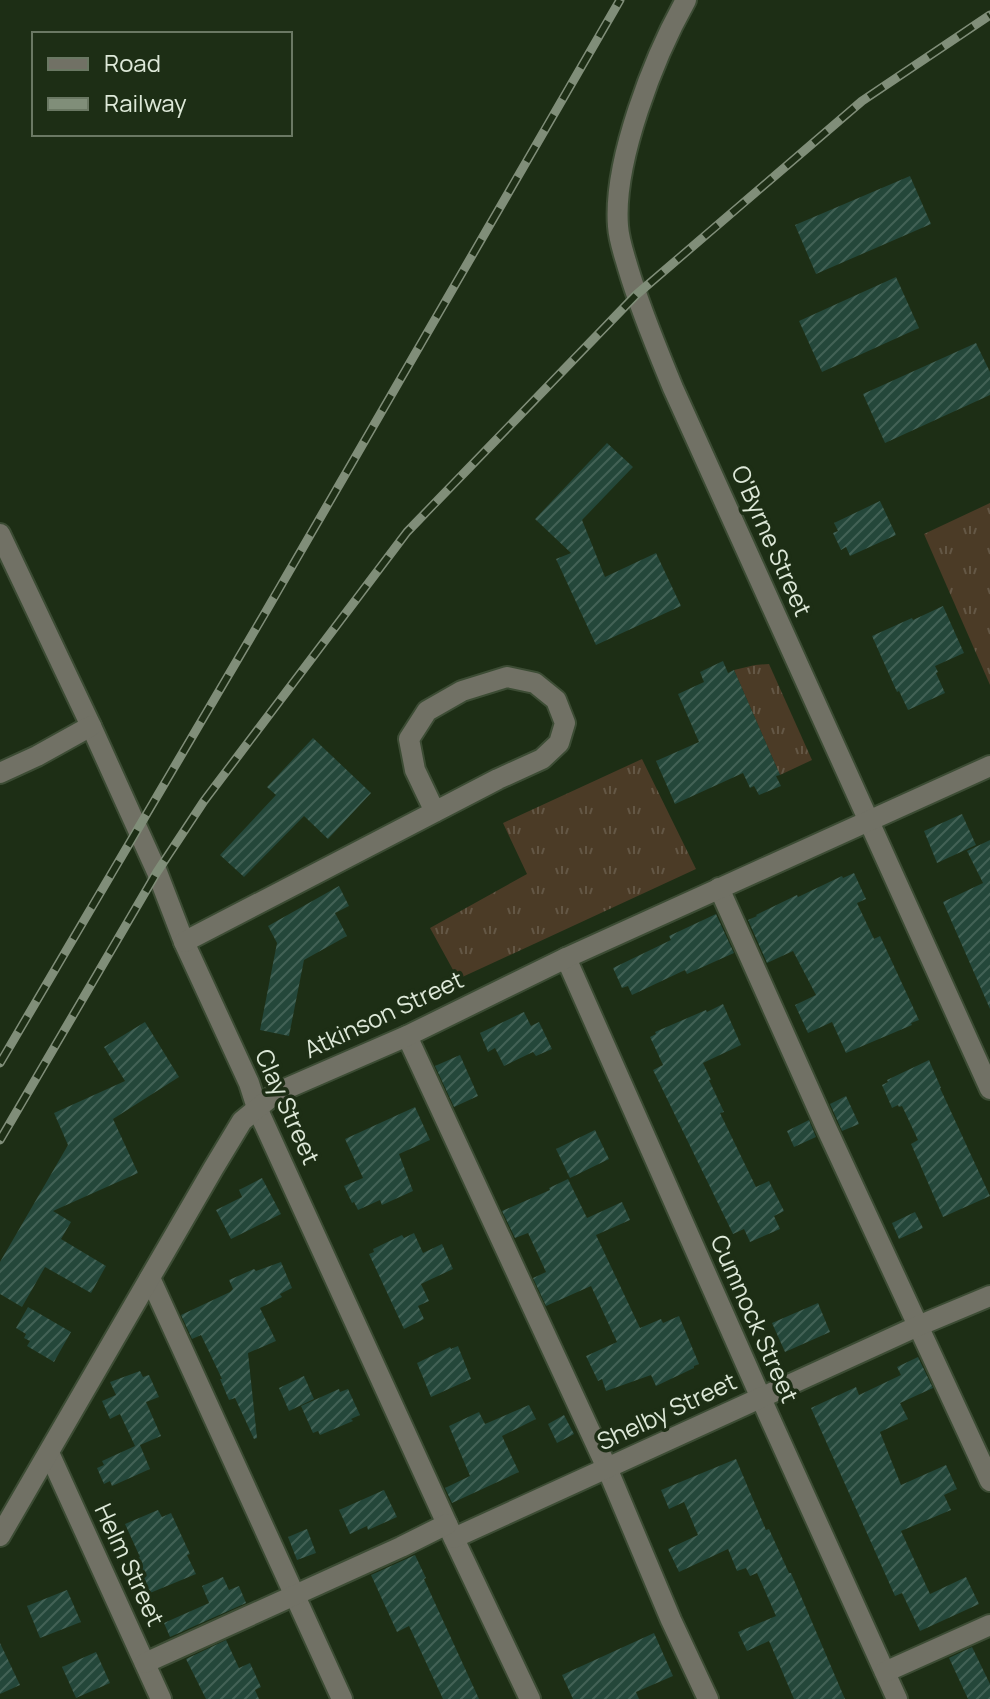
<svg xmlns="http://www.w3.org/2000/svg" width="990" height="1699" font-family="Manrope,sans-serif">
<style>
.grass{fill:url(#grass-tufts)}
.building{fill:url(#building-hatch)}
.lines{fill:none;stroke-linecap:round;stroke-linejoin:round}
.minor-casing{stroke:#3c4c34;stroke-width:24}
.minor{stroke:#717165;stroke-width:20}
.rail-casing{stroke:#808e79;stroke-width:9}
.rail{stroke:#1d2e15;stroke-width:6;stroke-dasharray:18;stroke-linecap:butt}
.labels{text-anchor:middle;stroke-width:7;stroke-linejoin:round;paint-order:stroke}
.street-label{font-size:24px;fill:#dde8d8;stroke:#1d2e15}
</style>
<defs>
<pattern id="grass-tufts" width="24" height="20" patternUnits="userSpaceOnUse" patternTransform="scale(2)"><rect width="24" height="20" fill="#4b3b26"/><path d="M3 7l-1-3M5 7V3M7 7l1-3M15 17l-1-3M17 17v-4M19 17l1-3" fill="none" stroke="#645745"/></pattern>
<pattern id="building-hatch" width="6" height="6" patternUnits="userSpaceOnUse" patternTransform="scale(2)"><rect width="6" height="6" fill="#24473a"/><path d="M-1 1l2-2M0 6l6-6M5 7l2-2" fill="none" stroke="#436256"/></pattern>
</defs>
<rect width="100%" height="100%" fill="#1d2e15"/>
<g class="grass">
<polygon points="990,503 990,685 924,534"/>
<polygon points="769,664 812,760 780,775 734,670 755,665"/>
<polygon points="642,759 696,869 458,979 430,928 527,874 503,823"/>
</g>
<g class="building">
<polygon points="910,176 931,224 816,274 795,225"/>
<polygon points="896,277 919,328 822,372 799,321"/>
<polygon points="976,343 990,372 990,395 885,443 863,394"/>
<polygon points="607,443 633,467 582,520 605,577 656,553 681,606 596,645 556,559 571,553 535,519"/>
<polygon points="880,501 896,535 850,556 846,547 841,550 833,533 838,531 834,523"/>
<polygon points="943,606 964,653 935,666 938,672 936,673 945,693 908,710 899,691 897,692 872,636 912,618 913,620"/>
<polygon points="723,661 728,673 734,670 780,775 776,776 781,786 759,795 754,786 750,788 743,773 675,804 656,761 699,742 678,694 704,682 700,672"/>
<polygon points="313,738 371,793 328,839 304,816 244,877 220,855 276,795 267,787"/>
<polygon points="962,814 976,845 937,863 924,831"/>
<polygon points="990,840 990,1009 943,902 983,883 967,851"/>
<polygon points="854,873 866,899 857,903 874,939 880,936 919,1020 911,1023 912,1025 846,1053 832,1022 808,1033 795,1005 816,995 793,951 767,963 748,920 757,916 756,915 797,895 798,897 842,876 843,878"/>
<polygon points="339,886 349,906 335,913 347,936 304,960 289,1036 260,1030 277,943 268,926"/>
<polygon points="716,914 734,953 687,974 685,970 632,995 628,986 622,988 613,968 671,940 669,936"/>
<polygon points="723,1004 741,1045 703,1063 711,1080 709,1080 724,1112 720,1113 756,1187 769,1181 784,1211 774,1216 780,1229 750,1242 744,1229 733,1234 653,1070 663,1065 650,1037 656,1034 655,1032 706,1010 707,1012"/>
<polygon points="524,1012 531,1026 539,1022 552,1049 536,1056 533,1052 504,1066 495,1048 488,1052 480,1033"/>
<polygon points="145,1022 179,1077 113,1119 138,1173 53,1211 71,1222 61,1239 106,1266 91,1293 45,1267 22,1307 0,1294 0,1262 68,1145 54,1113 125,1081 104,1047"/>
<polygon points="460,1055 478,1096 454,1107 435,1066"/>
<polygon points="929,1060 941,1088 940,1088 990,1196 943,1217 911,1144 918,1140 902,1106 899,1107 898,1105 892,1108 882,1085 888,1082 887,1080"/>
<polygon points="846,1096 859,1124 842,1131 830,1104"/>
<polygon points="415,1107 430,1140 399,1154 413,1191 382,1205 380,1200 358,1210 354,1202 352,1203 344,1186 363,1178 345,1139"/>
<polygon points="809,1120 816,1137 794,1147 787,1131"/>
<polygon points="595,1130 609,1159 570,1178 556,1149"/>
<polygon points="262,1178 281,1214 231,1239 216,1210 242,1197 239,1190"/>
<polygon points="568,1179 587,1218 622,1202 630,1220 596,1235 640,1328 661,1319 663,1323 679,1316 699,1364 694,1366 694,1368 656,1386 651,1375 606,1391 602,1379 598,1381 586,1356 617,1342 591,1286 546,1306 533,1278 546,1272 528,1233 515,1238 502,1211 550,1190 549,1188"/>
<polygon points="915,1212 923,1228 899,1239 892,1223"/>
<polygon points="414,1233 423,1253 442,1244 453,1269 421,1284 429,1301 418,1306 424,1319 404,1329 369,1254 374,1252 373,1249 402,1235 404,1238"/>
<polygon points="281,1262 292,1288 280,1294 282,1297 260,1308 276,1341 248,1353 257,1438 254,1439 235,1398 229,1400 220,1379 222,1379 201,1335 192,1339 181,1315 230,1292 233,1289 229,1280 254,1269 256,1271"/>
<polygon points="818,1303 830,1332 785,1352 772,1323"/>
<polygon points="28,1307 71,1332 54,1362 27,1346 30,1341 24,1338 26,1334 16,1328"/>
<polygon points="458,1346 471,1379 431,1397 417,1363 450,1347 451,1349"/>
<polygon points="918,1357 933,1388 900,1403 908,1419 880,1432 901,1485 946,1465 957,1489 944,1495 951,1510 901,1531 930,1594 966,1577 979,1604 920,1631 902,1593 895,1596 811,1408 856,1387 859,1395 901,1375 897,1367"/>
<polygon points="140,1371 143,1377 149,1375 159,1397 146,1402 161,1436 140,1445 150,1469 112,1486 110,1481 104,1484 97,1468 104,1465 102,1461 135,1446 120,1414 110,1419 102,1401 116,1395 110,1382"/>
<polygon points="304,1376 314,1399 289,1411 279,1388"/>
<polygon points="339,1389 340,1392 348,1389 360,1415 351,1419 353,1421 320,1435 318,1431 313,1433 301,1406"/>
<polygon points="529,1405 536,1419 502,1436 519,1472 452,1503 445,1488 470,1476 449,1426 479,1412 485,1424"/>
<polygon points="564,1415 574,1434 557,1443 548,1424"/>
<polygon points="736,1459 766,1530 769,1529 789,1573 791,1573 845,1699 794,1699 769,1641 747,1651 738,1632 776,1616 757,1573 750,1576 746,1568 737,1571 728,1549 679,1572 668,1549 698,1535 684,1502 669,1509 661,1490"/>
<polygon points="384,1490 397,1517 368,1530 367,1526 350,1534 339,1510"/>
<polygon points="158,1510 162,1517 171,1513 190,1554 187,1555 196,1574 150,1593 134,1560 140,1557 125,1524"/>
<polygon points="307,1529 316,1553 297,1560 288,1537"/>
<polygon points="415,1555 426,1578 424,1579 479,1699 443,1699 409,1626 397,1632 371,1575"/>
<polygon points="223,1577 229,1590 239,1586 246,1603 170,1637 164,1623 209,1603 202,1586"/>
<polygon points="67,1590 81,1622 40,1638 27,1606"/>
<polygon points="654,1633 673,1676 636,1692 639,1699 573,1699 562,1675"/>
<polygon points="226,1640 239,1668 250,1663 261,1687 255,1690 259,1699 206,1699 186,1659"/>
<polygon points="0,1643 20,1685 0,1694"/>
<polygon points="972,1647 990,1684 990,1699 968,1699 949,1658"/>
<polygon points="96,1652 110,1683 76,1698 62,1667"/>
</g>
<g class="lines">
<defs>
<g id="minor">
<path d="M686,0c-32,57 -73,161 -68,226 1,15 6,28 10,42 12,41 29,81 45,120l317,701"/>
<polyline points="0,534 91,726 157,872 184,942 249,1083 257,1108 447,1524 530,1699"/>
<polyline points="0,773 37,756 91,726"/>
<polyline points="719,888 825,1125 990,1481"/>
<polyline points="184,942 498,779 542,759 559,743 565,723 556,700 535,683 507,677 462,691 427,711 409,739 415,770 435,812"/>
<polyline points="566,958 768,1414 897,1699"/>
<polyline points="407,1036 607,1468 671,1620 708,1699"/>
<polyline points="150,1278 342,1699"/>
<polyline points="49,1453 161,1699"/>
<polyline points="0,1536 213,1169 242,1121 276,1093 407,1036 566,958 990,766"/>
<polyline points="454,1538 918,1326 990,1296"/>
<polyline points="145,1663 401,1547 447,1524"/>
<polyline points="885,1672 990,1625"/>
</g>
</defs>
<use href="#minor" class="minor-casing"/>
<use href="#minor" class="minor"/>
<defs>
<g id="rail">
<polyline points="0,1063 265,613 620,0"/>
<polyline points="0,1140 157,872 204,801 407,532 636,295 862,101 990,15"/>
</g>
</defs>
<use href="#rail" class="rail-casing"/>
<use href="#rail" class="rail"/>
</g>
<g class="labels">
<g class="street-label">
<text transform="translate(771 541) rotate(66)" y="8">O'Byrne Street</text>
<text transform="translate(384 1015) rotate(-25)" y="8">Atkinson Street</text>
<text transform="translate(287 1107) rotate(66)" y="8">Clay Street</text>
<text transform="translate(754 1319) rotate(66)" y="8">Cumnock Street</text>
<text transform="translate(667 1412) rotate(-25)" y="8">Shelby Street</text>
<text transform="translate(129 1565) rotate(65)" y="8">Helm Street</text>
</g>
</g>
<rect x="32" y="32" width="260" height="104" fill="#1d2e15" stroke="#6a7863" stroke-width="2"/>
<rect x="48" y="58" width="40" height="12" fill="#717165" stroke="#6a7863" stroke-width="2"/>
<text x="104" y="72" font-size="24" fill="#dde8d8">Road</text>
<rect x="48" y="98" width="40" height="12" fill="#808e79" stroke="#6a7863" stroke-width="2"/>
<text x="104" y="112" font-size="24" fill="#dde8d8">Railway</text>
</svg>
